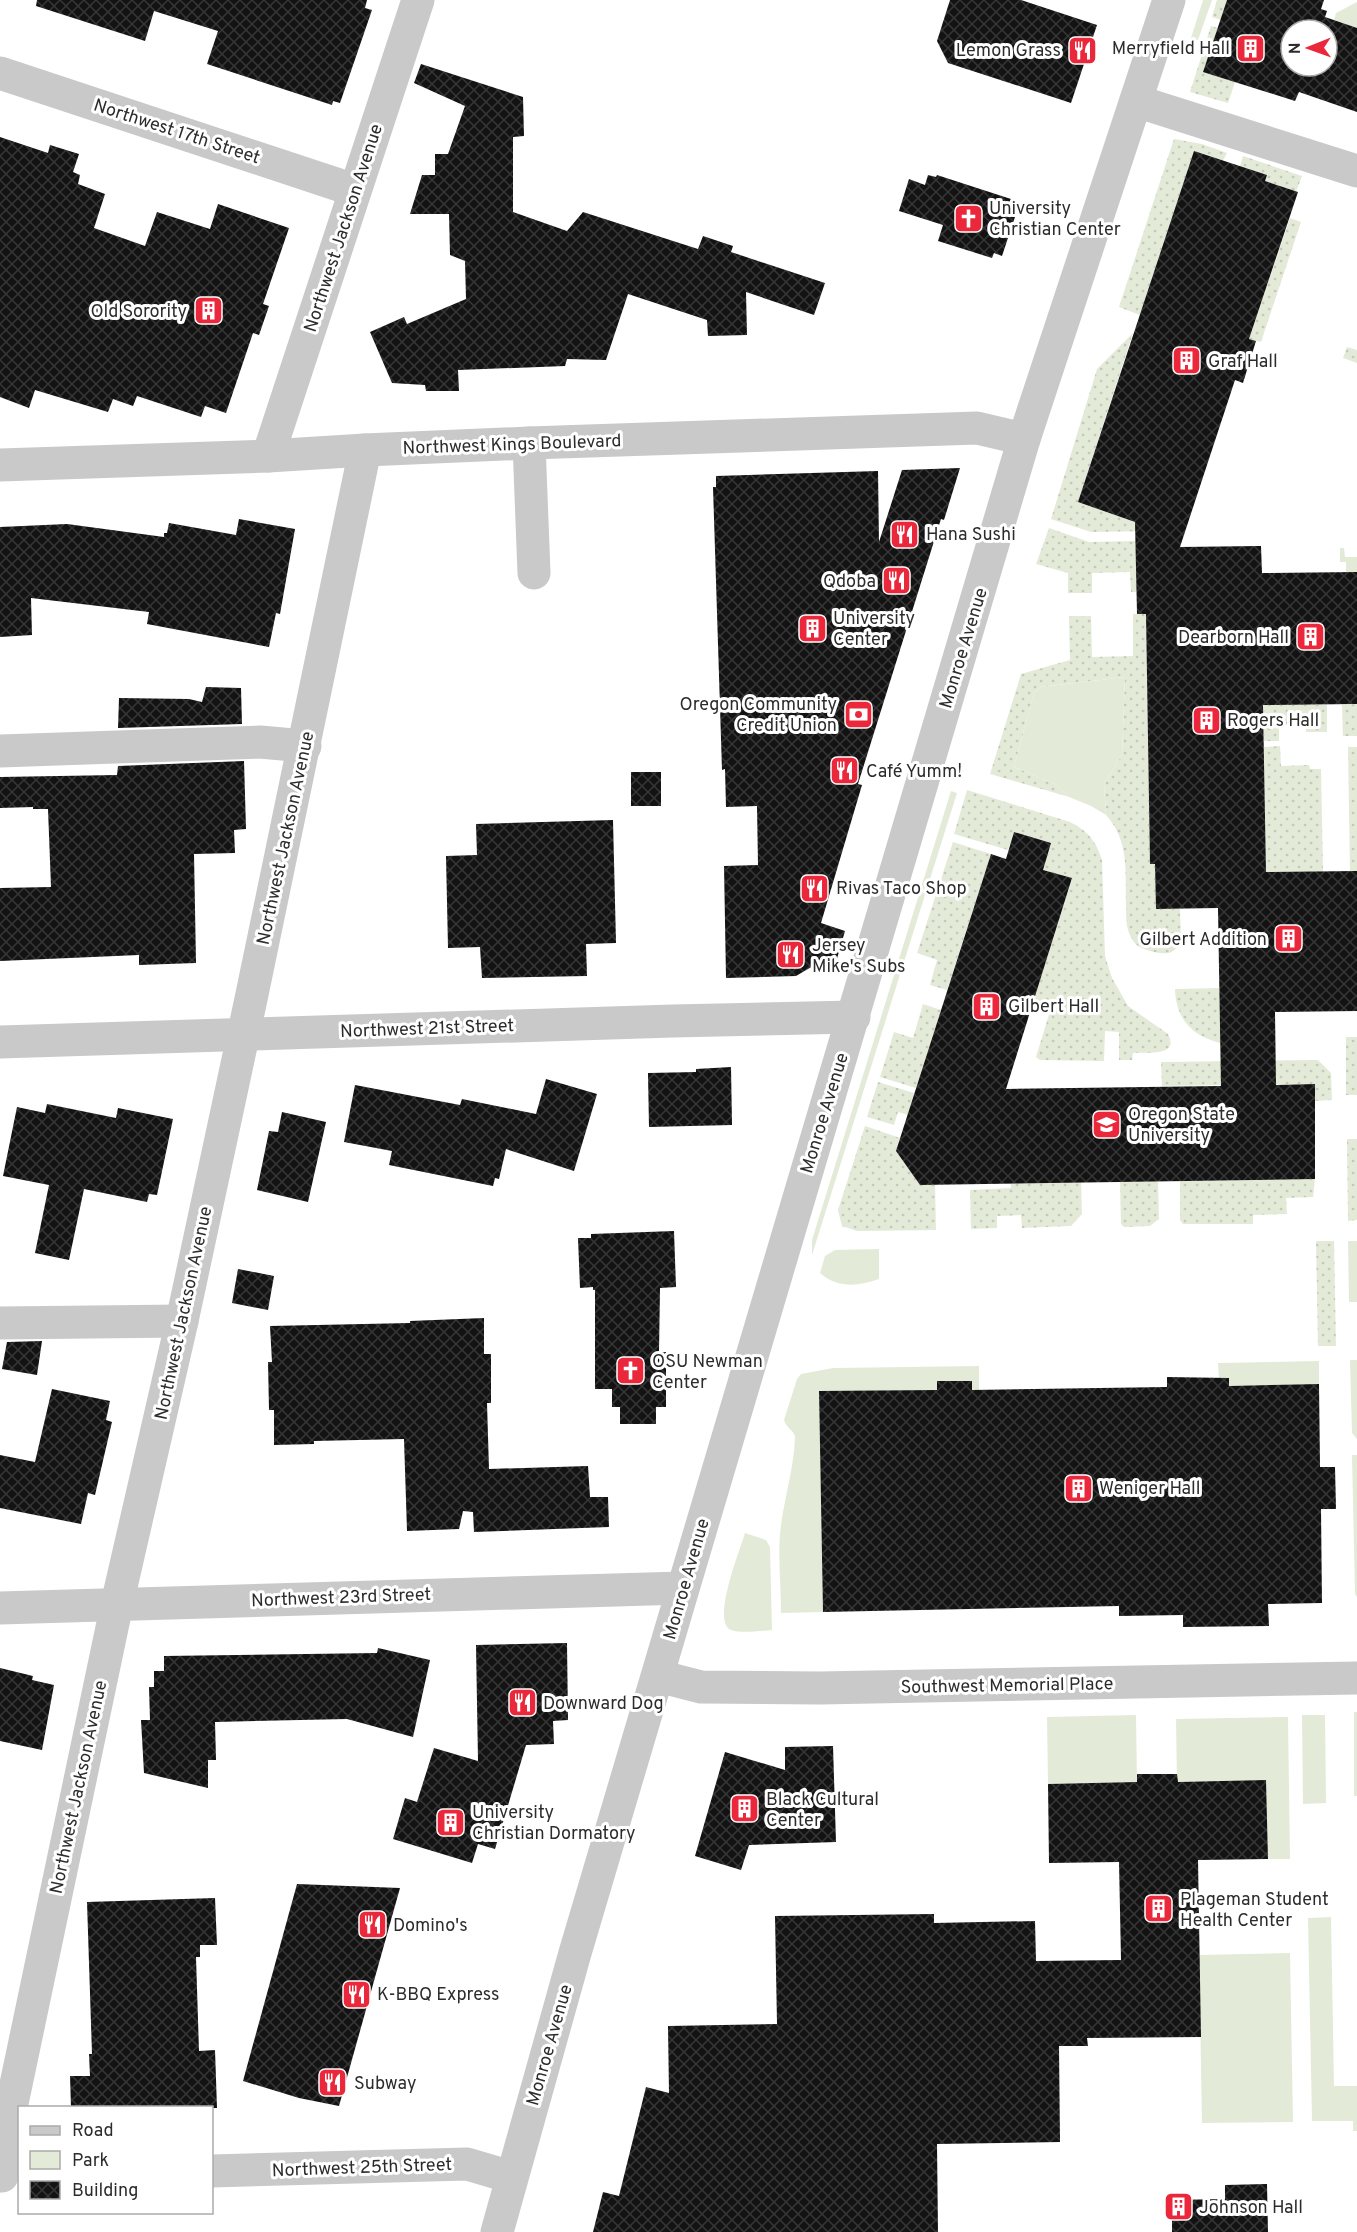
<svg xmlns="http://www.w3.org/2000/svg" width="1357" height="2232" font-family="Overpass,sans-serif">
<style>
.green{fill:#e3ebd8}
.garden{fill:url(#garden-dots)}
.building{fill:url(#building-cross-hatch);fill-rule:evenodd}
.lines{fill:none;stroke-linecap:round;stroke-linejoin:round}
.minor{stroke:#c9c9c9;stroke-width:33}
.labels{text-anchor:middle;stroke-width:6;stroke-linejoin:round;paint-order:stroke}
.poi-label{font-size:18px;fill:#2c2c2c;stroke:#fff;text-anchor:start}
.street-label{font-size:18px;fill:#2c2c2c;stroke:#fff}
</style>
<defs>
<pattern id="garden-dots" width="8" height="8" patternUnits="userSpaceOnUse" patternTransform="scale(1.5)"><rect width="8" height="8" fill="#e3ebd8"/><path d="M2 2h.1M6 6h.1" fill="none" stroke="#c3caba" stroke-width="1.8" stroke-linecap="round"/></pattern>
<pattern id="building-cross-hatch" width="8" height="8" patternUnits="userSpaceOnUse" patternTransform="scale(1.5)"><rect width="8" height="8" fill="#131313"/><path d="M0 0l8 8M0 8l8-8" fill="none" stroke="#363636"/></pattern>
</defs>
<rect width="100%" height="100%" fill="#fff"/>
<g class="green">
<polygon points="1203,0 1212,0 1198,40 1191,38"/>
<polygon points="1357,2 1357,28 1334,20 1336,13"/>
<polygon points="1340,548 1344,548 1345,557 1357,557 1357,572 1346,572 1346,562 1340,562"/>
<polygon points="1125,677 1122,755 1104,784 1106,815 1091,806 1069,797 1055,784 1014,767 1034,693 1041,687"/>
<polygon points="951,791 957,793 812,1255 812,1240"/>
<polygon points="1348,1241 1357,1241 1357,1302 1349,1302"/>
<path d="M879,1249v30c-20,7 -41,10 -59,-6l5,-17 10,-6z"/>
<polygon points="1350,1360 1357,1360 1357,1439 1352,1433"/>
<polygon points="1319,1361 1319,1384 1229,1386 1219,1379 1218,1363"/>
<path d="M979,1366v24h-7v-9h-35v9l-118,2 4,220 -42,1c0,-26 -3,-54 -1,-79 3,-33 14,-64 15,-97 -1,-7 -9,-9 -11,-17l13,-41 4,-5 32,-6z"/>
<polygon points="1352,1455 1357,1455 1357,1597 1355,1594"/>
<path d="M745,1533l21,7 4,7 2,83c-10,1 -36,4 -43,-1 -16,-12 11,-79 16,-96z"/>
<rect x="1354" y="1712" width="3" height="84"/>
<polygon points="1136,1715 1137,1782 1048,1784 1047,1717"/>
<polygon points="1302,1715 1325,1715 1326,1803 1303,1804"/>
<polygon points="1288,1717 1290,1859 1268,1859 1266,1780 1177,1782 1176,1719"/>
<polygon points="1331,1917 1334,2086 1357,2086 1357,2131 1353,2131 1353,2121 1312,2121 1308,1918"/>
<polygon points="1290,1953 1293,2122 1202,2123 1199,1955"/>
</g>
<g class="garden">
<polygon points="1217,0 1227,0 1221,20 1212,17"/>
<polygon points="1211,26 1218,28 1204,72 1235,82 1228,103 1190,92"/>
<polygon points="1174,139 1202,144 1227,153 1140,315 1119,307"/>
<polygon points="1243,156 1302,176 1296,192 1265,181 1240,166"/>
<polygon points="1290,218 1301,222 1261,342 1249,339"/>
<polygon points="1133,333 1078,502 1152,528 1152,531 1091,532 1051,519 1097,369"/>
<polygon points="1347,347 1357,350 1357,363 1343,358"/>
<polygon points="1049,528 1089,542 1136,541 1137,592 1131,592 1130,572 1092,573 1092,593 1068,593 1068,573 1036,564"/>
<path d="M1133,614h13l4,249h17l-11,46h24c0,21 7,51 -26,43 -7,-2 -16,-4 -20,-10 -8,-10 -8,-23 -8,-36 -1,-34 4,-64 -20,-91l-2,-31 18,-29 3,-78 -84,10 -7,6 -20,74 41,17 14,13 -79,-23 31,-100 49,-14 -1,-44h22l1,41 41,-1z"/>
<polygon points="1306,699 1307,705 1327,705 1327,732 1306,732 1306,724 1279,725 1279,741 1264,741 1263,700"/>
<polygon points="1357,704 1357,736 1343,736 1342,705"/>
<polygon points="1280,746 1281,766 1309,765 1310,769 1321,769 1323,871 1266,882 1264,747"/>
<polygon points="1348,747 1357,747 1357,871 1350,871"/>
<path d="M967,790l103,32c18,9 26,19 32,38l3,96 7,22 16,28 40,28c12,23 -21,18 -35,19l-1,7h-13v-28l-14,-1 -1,30 -64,-1 -4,-3 15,-49 -18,-6 39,-123 -29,-9 -29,-38 -6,18 -54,-16z"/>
<polygon points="953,842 991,854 947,990 930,985 937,960 917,953"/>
<path d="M1219,988l10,57c-33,-6 -53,-22 -54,-56z"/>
<polygon points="923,1004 941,1010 916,1088 880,1077 894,1032 913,1038"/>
<rect x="1346" y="1037" width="11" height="58"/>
<polygon points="1318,1060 1331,1073 1332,1100 1315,1101 1315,1084 1162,1086 1161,1062"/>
<polygon points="878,1082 914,1093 908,1115 898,1112 894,1125 867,1117"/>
<polygon points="865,1126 900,1138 896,1151 920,1185 935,1185 936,1230 857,1231 842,1226 838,1210"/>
<polygon points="1347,1139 1357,1139 1357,1220 1348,1221"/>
<polygon points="1315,1179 1313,1197 1286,1198 1287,1214 1253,1215 1253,1224 1183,1224 1180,1220 1180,1181"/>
<polygon points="1158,1181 1159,1219 1150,1226 1124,1227 1121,1224 1120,1182"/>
<polygon points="1081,1182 1082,1214 1071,1226 1022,1228 1021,1215 997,1216 997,1228 971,1229 970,1190 1011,1188 1011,1183"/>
<polygon points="1316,1241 1334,1241 1336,1346 1318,1346"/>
</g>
<g class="building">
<polygon points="37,0 367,0 365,8 372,10 340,103 333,101 332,105 207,64 218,31 154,11 145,41 36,6"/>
<polygon points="950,0 1021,0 1097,25 1071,103 948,63 937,41"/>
<path d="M1227,0h97l-3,9 6,2 -2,6 32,11v84l-58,-20 -4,9 -92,-29zM1291,30h36v36h-36z"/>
<polygon points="421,64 523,97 524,136 513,137 513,212 567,231 583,212 698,249 703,236 733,246 731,252 825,283 814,315 746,292 747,335 708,336 707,320 628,294 606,360 567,359 565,366 458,370 459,391 426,391 425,385 392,383 370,332 404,317 407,324 466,299 465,261 450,255 449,214 410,214 422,175 435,175 435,154 448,154 465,106 414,83"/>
<polygon points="0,137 48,153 50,145 79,154 73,172 80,175 78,184 105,194 94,228 145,246 157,212 210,229 218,204 289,228 263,304 269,306 259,335 253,333 226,413 205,406 201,417 137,396 133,406 113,399 108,412 35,390 29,408 0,397"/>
<polygon points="1194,151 1267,175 1265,181 1298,192 1249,339 1256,341 1243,383 1235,380 1180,547 1261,546 1262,573 1357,572 1357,704 1263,705 1266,872 1357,871 1357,1011 1275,1012 1276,1085 1315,1084 1315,1179 920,1185 896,1151 991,854 1006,859 1014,832 1051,843 1043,870 1072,878 1006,1089 1221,1086 1218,908 1156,909 1155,864 1150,864 1146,614 1137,614 1135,522 1078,502"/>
<polygon points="928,175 936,177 937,175 1011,199 1010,202 1019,205 1002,256 994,253 992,258 938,241 943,225 899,211 909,179 925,185"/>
<polygon points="960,468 944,520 941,519 858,784 862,785 821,923 845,931 836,962 825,959 796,976 726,978 724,866 758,865 757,806 726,807 725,769 722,770 713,487 716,487 716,476 878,471 879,542 902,470"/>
<polygon points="239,519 295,529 280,614 276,613 269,647 147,624 149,612 31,598 32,635 0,637 0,527 67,524 164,537 164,533 167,533 169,523 236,535"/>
<polygon points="206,687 241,688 242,724 118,728 119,698 189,699 202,702"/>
<polygon points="244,761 246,829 234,830 235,853 194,854 196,963 139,965 139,955 0,961 0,888 51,887 48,809 33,809 33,807 0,808 0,777 117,775 118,766"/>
<rect x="631" y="772" width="30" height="34"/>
<polygon points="613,820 616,943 586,944 587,976 482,978 480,947 448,948 446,856 477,855 476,824"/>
<polygon points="731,1067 732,1125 649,1127 648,1073 696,1072 696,1069"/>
<polygon points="546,1079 597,1094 574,1171 506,1149 499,1179 495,1178 493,1186 389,1165 392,1151 344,1142 355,1085 460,1105 462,1099 536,1114"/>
<polygon points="47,1104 116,1118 118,1108 173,1119 157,1195 149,1194 147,1202 84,1189 69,1260 35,1253 49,1185 3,1176 17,1107 45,1113"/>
<polygon points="282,1112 326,1122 308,1202 257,1190 269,1131 278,1132"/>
<polygon points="674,1231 676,1287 660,1288 659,1352 666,1352 666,1407 656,1407 656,1424 620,1424 620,1407 612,1407 612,1389 595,1389 595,1290 593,1290 593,1287 580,1288 578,1238 591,1238 591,1234"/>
<polygon points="238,1269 274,1276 268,1310 232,1303"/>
<polygon points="484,1318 484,1354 491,1354 491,1403 487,1403 489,1469 588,1466 590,1497 608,1497 609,1527 474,1532 473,1512 463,1511 459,1529 407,1531 404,1439 314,1441 314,1444 274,1445 274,1410 269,1410 268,1362 272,1362 270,1326 410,1323 410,1321"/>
<polygon points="42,1341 37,1375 2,1369 7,1342"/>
<polygon points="1167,1377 1229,1378 1229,1386 1319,1384 1320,1467 1335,1467 1336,1509 1321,1509 1322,1603 1268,1604 1269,1626 1183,1627 1183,1615 1119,1616 1119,1606 823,1612 819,1391 937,1390 937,1381 972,1381 972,1390 1167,1387"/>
<polygon points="52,1389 110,1401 106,1420 112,1422 95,1495 88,1493 81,1524 0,1508 0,1455 35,1462"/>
<polygon points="567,1643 568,1720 553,1721 554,1744 526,1745 495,1849 478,1844 472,1863 393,1839 405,1798 417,1802 434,1748 478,1761 476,1645"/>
<polygon points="378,1648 430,1660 413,1737 347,1719 215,1722 216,1760 208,1760 208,1788 144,1773 141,1720 150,1720 149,1687 154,1687 154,1671 164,1671 164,1656 377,1653"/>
<polygon points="0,1668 33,1676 32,1680 54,1685 42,1750 0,1741"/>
<polygon points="833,1746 836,1842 749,1845 741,1870 695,1856 725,1752 785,1770 785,1747"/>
<polygon points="1137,1774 1177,1774 1178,1782 1266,1780 1268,1859 1198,1860 1201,2037 1087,2038 1088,2046 1059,2046 1060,2142 937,2144 938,2232 593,2232 603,2192 619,2196 646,2087 669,2093 668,2026 777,2024 775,1916 934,1914 934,1923 1035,1921 1036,1961 1121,1960 1119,1862 1049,1863 1048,1784 1137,1782"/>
<polygon points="297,1884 400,1888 339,2106 299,2098 243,2081"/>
<polygon points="215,1898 217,1945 200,1945 200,1957 196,1957 199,2051 215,2050 217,2108 71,2108 70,2076 90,2076 89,2054 92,2054 87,1902"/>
<polygon points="1267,2184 1268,2232 1172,2232 1172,2200 1225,2199 1225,2185"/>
</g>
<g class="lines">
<g class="minor">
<polyline points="0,73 354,190"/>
<polyline points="1136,101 1357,171"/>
<polyline points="529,443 534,573"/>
<polyline points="268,456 418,0"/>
<polyline points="0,465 268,456 365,450 529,443 977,428 1024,439"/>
<polyline points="0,751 260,742 305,746"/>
<polyline points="0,1042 673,1021 854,1017"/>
<polyline points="0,1323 182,1321"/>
<polyline points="0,1608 683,1588"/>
<polyline points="658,1676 701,1687 820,1688 1357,1678"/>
<polyline points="212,2171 467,2164 511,2177"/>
<polyline points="2,2176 6,2132 117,1604 182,1321 251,999 365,450"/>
<polyline points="497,2232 575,1953 1024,439 1169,0"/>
</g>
</g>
<defs>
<symbol id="building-square" viewBox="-11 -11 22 22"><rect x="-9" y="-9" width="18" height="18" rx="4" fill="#ea273b" stroke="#fff"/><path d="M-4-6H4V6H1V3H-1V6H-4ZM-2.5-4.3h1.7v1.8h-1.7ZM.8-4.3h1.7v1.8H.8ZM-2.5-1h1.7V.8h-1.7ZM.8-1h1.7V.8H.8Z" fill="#fff"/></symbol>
<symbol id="restaurant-square" viewBox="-11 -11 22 22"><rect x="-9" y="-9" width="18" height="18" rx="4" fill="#ea273b" stroke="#fff"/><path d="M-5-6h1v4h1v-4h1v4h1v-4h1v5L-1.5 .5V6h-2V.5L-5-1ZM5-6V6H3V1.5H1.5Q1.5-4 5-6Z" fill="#fff"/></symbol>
<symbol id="church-square" viewBox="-11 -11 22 22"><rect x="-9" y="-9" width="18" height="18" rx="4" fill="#ea273b" stroke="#fff"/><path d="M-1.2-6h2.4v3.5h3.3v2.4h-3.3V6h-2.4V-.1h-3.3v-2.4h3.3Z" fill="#fff"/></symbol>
<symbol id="bank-square" viewBox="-11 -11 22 22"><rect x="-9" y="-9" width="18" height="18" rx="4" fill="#ea273b" stroke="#fff"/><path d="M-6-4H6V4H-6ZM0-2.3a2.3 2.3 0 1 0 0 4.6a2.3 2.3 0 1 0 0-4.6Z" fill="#fff"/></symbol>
<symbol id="university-square" viewBox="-11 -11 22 22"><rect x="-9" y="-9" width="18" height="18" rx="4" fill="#ea273b" stroke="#fff"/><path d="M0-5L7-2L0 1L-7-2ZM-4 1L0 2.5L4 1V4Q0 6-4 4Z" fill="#fff"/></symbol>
</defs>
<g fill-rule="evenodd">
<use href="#building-square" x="1234" y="32" width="33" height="33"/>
<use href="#restaurant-square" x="1066" y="34" width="33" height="33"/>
<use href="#church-square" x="952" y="202" width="33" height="33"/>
<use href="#building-square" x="192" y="294" width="33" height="33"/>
<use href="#building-square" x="1170" y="344" width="33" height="33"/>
<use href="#restaurant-square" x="888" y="518" width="33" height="33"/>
<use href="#restaurant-square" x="880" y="564" width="33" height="33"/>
<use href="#building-square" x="796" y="612" width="33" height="33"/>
<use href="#building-square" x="1294" y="620" width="33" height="33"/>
<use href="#bank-square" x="842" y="698" width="33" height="33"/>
<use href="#building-square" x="1190" y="704" width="33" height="33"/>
<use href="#restaurant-square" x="828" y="754" width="33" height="33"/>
<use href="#restaurant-square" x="798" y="872" width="33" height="33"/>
<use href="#building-square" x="1272" y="922" width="33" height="33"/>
<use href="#restaurant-square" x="774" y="938" width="33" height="33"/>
<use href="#building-square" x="970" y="990" width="33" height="33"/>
<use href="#university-square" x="1090" y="1108" width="33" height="33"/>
<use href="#church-square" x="614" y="1354" width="33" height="33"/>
<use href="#building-square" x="1062" y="1472" width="33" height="33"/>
<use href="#restaurant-square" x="506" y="1686" width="33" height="33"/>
<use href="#building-square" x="728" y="1792" width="33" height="33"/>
<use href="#building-square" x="434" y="1806" width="33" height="33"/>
<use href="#building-square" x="1142" y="1892" width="33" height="33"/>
<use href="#restaurant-square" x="356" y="1908" width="33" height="33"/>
<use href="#restaurant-square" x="340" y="1978" width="33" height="33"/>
<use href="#restaurant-square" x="316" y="2066" width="33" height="33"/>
<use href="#building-square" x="1162" y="2190" width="33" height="33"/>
</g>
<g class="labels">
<g class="poi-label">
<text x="1230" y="54" text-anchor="end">Merryfield Hall</text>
<text x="1061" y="56" text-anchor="end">Lemon Grass</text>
<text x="989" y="214">University<tspan x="989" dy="21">Christian Center</tspan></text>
<text x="187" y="317" text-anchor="end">Old Sorority</text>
<text x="1208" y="367">Graf Hall</text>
<text x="926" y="540">Hana Sushi</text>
<text x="876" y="587" text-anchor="end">Qdoba</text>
<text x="833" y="624">University<tspan x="833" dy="21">Center</tspan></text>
<text x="1289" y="643" text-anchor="end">Dearborn Hall</text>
<text x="837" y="710" text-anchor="end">Oregon Community<tspan x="837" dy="21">Credit Union</tspan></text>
<text x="1227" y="726">Rogers Hall</text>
<text x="866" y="777">Café Yumm!</text>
<text x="836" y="894">Rivas Taco Shop</text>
<text x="1267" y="945" text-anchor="end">Gilbert Addition</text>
<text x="812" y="951">Jersey<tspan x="812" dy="21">Mike's Subs</tspan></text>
<text x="1008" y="1012">Gilbert Hall</text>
<text x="1128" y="1120">Oregon State<tspan x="1128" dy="21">University</tspan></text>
<text x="652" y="1367">OSU Newman<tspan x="652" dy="21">Center</tspan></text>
<text x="1099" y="1494">Weniger Hall</text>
<text x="543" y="1709">Downward Dog</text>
<text x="766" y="1805">Black Cultural<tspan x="766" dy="21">Center</tspan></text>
<text x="472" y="1818">University<tspan x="472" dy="21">Christian Dormatory</tspan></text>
<text x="1180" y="1905">Plageman Student<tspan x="1180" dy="21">Health Center</tspan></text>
<text x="393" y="1931">Domino's</text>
<text x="377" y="2000">K-BBQ Express</text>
<text x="354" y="2089">Subway</text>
<text x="1199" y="2213">Johnson Hall</text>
</g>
<g class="street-label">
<text transform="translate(177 131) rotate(18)" y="6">Northwest 17th Street</text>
<text transform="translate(343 228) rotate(-72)" y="6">Northwest Jackson Avenue</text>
<text transform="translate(512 444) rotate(-2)" y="6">Northwest Kings Boulevard</text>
<text transform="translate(963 648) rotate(-73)" y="6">Monroe Avenue</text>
<text transform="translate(285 838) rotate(-78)" y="6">Northwest Jackson Avenue</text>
<text transform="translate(427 1028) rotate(-2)" y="6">Northwest 21st Street</text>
<text transform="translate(824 1113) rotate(-73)" y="6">Monroe Avenue</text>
<text transform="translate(183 1313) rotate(-78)" y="6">Northwest Jackson Avenue</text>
<text transform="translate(686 1579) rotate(-74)" y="6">Monroe Avenue</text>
<text transform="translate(341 1597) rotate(-2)" y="6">Northwest 23rd Street</text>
<text transform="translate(1007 1685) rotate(-1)" y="6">Southwest Memorial Place</text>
<text transform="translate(78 1787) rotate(-78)" y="6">Northwest Jackson Avenue</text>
<text transform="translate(549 2045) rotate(-74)" y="6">Monroe Avenue</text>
<text transform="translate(362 2167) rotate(-2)" y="6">Northwest 25th Street</text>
</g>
</g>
<rect x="18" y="2106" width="195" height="108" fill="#ffffff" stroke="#ababab" stroke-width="1.5"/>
<rect x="30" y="2126" width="30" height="9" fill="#c9c9c9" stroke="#ababab" stroke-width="1.5"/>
<text x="72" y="2136" font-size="18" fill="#2c2c2c">Road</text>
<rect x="30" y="2151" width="30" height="18" fill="#e3ebd8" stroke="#ababab" stroke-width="1.5"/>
<text x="72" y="2166" font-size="18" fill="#2c2c2c">Park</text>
<rect x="30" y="2181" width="30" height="18" fill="url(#building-cross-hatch)" stroke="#ababab" stroke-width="1.5"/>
<text x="72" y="2196" font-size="18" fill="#2c2c2c">Building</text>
<g transform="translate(1309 48) rotate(269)"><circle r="28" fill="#ffffff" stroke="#ababab" stroke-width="1.5"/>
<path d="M0-4.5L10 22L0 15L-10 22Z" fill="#ea273b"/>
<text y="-9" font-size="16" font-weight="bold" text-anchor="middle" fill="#2c2c2c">N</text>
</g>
</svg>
